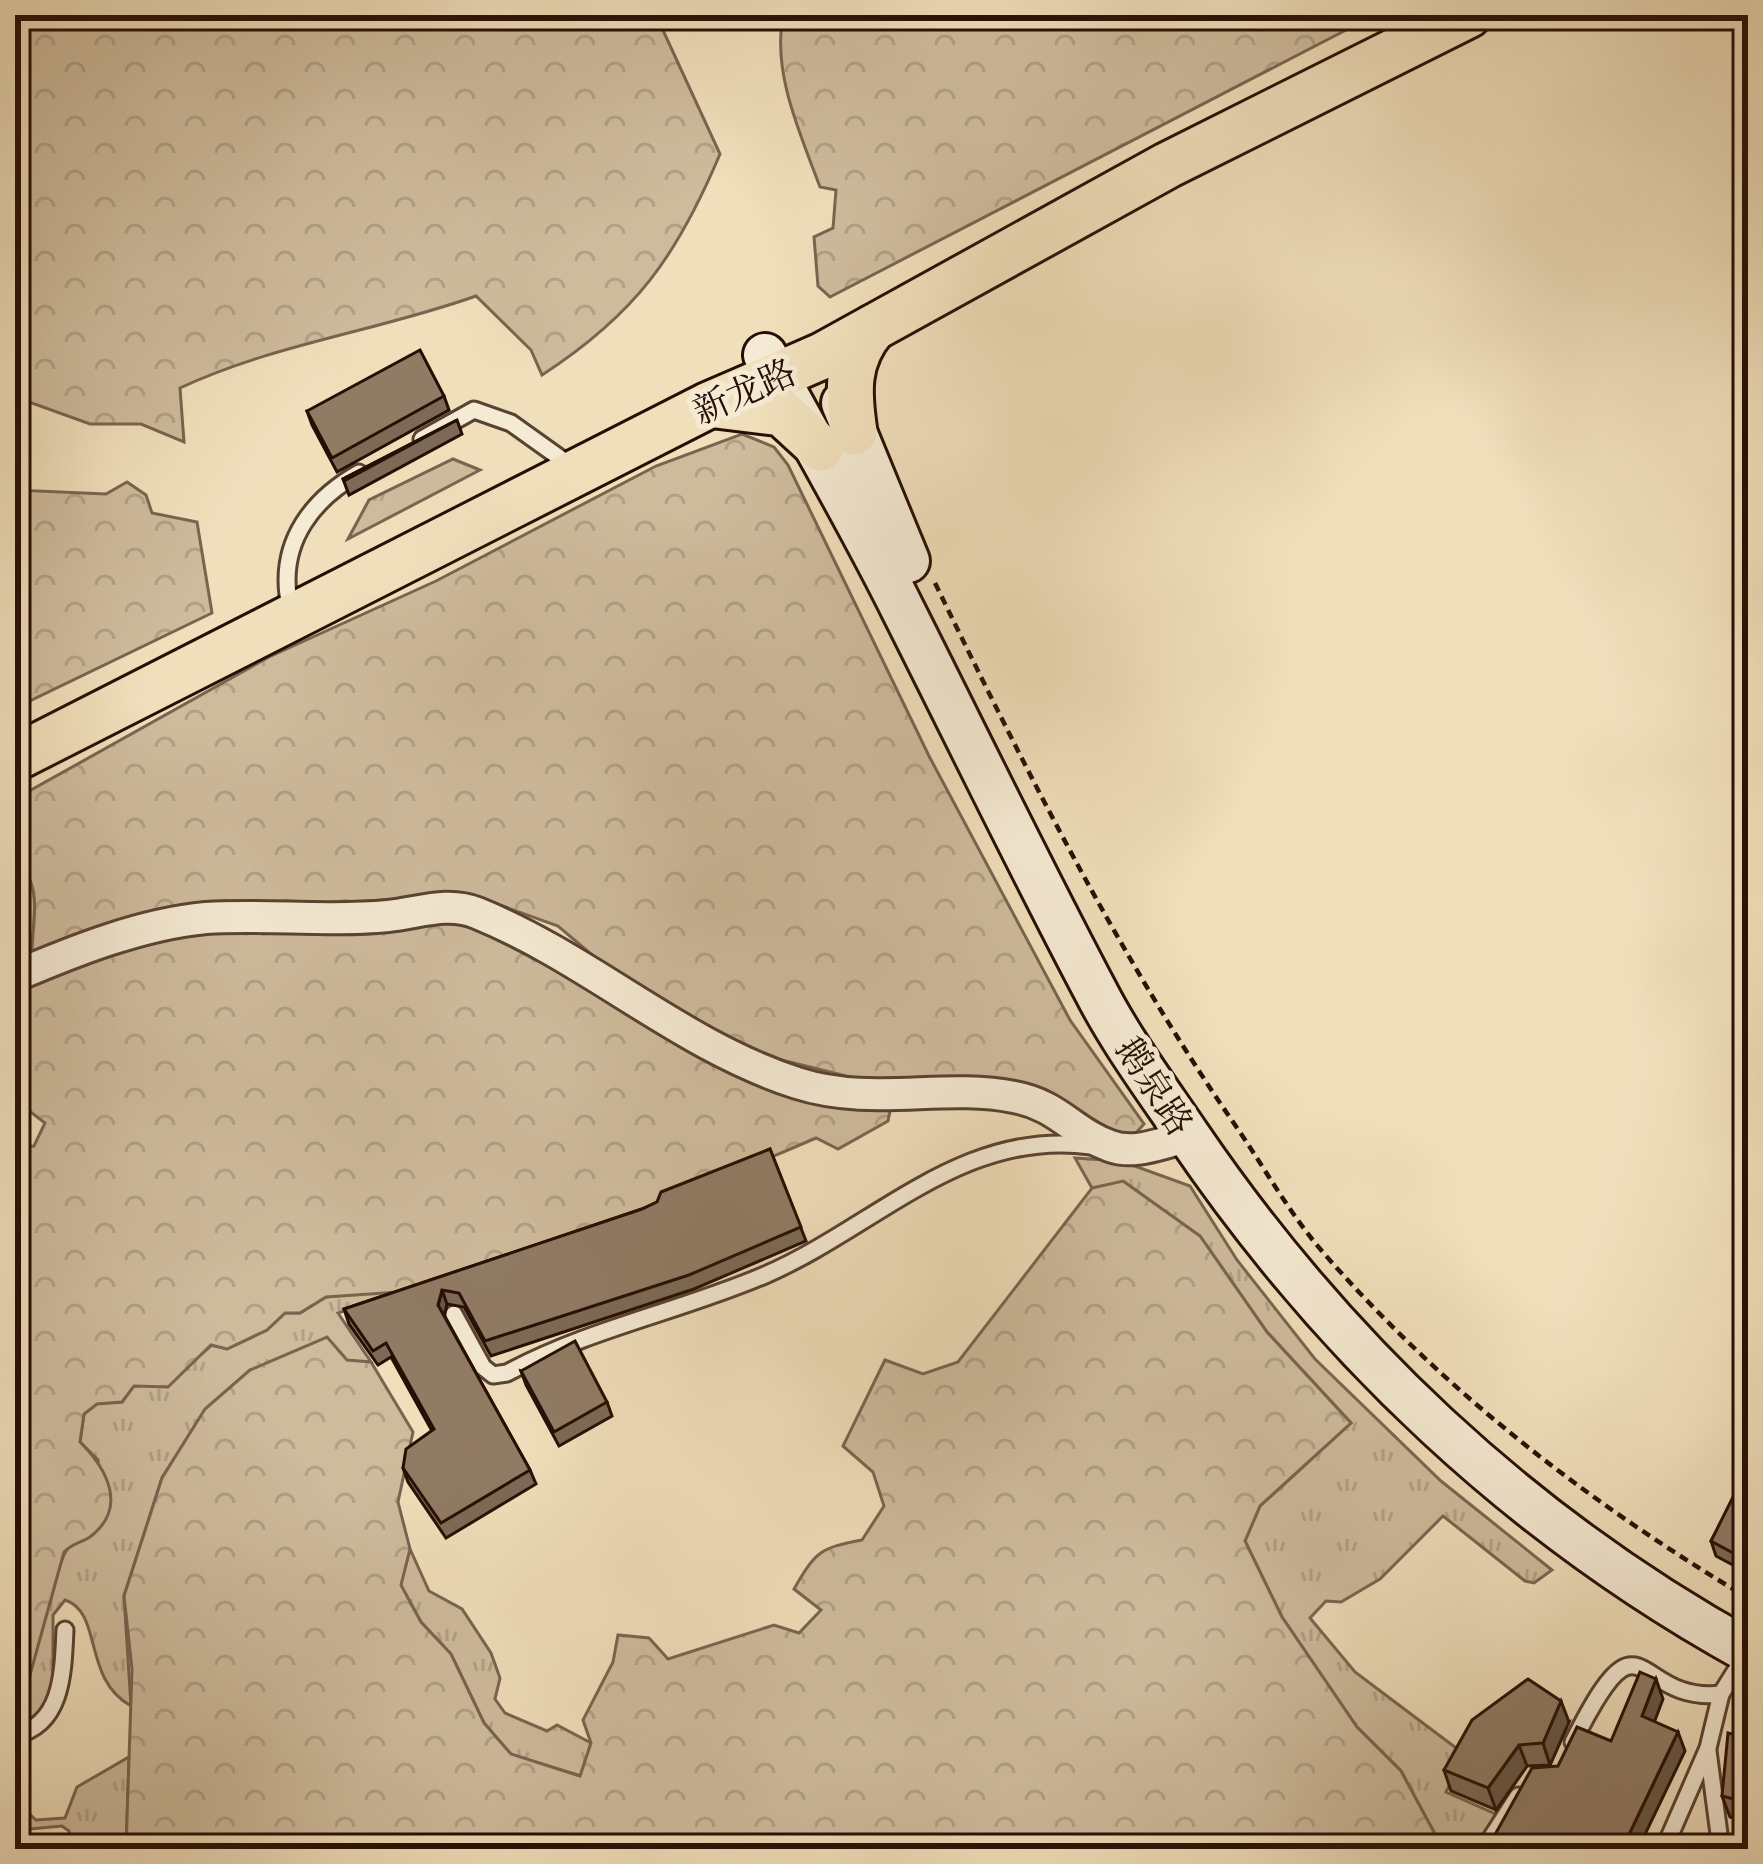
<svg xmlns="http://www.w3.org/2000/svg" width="1763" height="1864" font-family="'IM FELL Great Primer','Noto Serif SC',serif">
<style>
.grass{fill:url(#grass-tufts);stroke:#7a6450;stroke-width:3}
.forest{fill:url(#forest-crowns);stroke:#7a6450;stroke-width:3}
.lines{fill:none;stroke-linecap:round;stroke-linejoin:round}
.service-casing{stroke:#594232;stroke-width:21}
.minor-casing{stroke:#594232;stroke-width:36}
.secondary-casing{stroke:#270e05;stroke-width:48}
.primary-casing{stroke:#270e05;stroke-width:51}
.path{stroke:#270e05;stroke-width:4.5;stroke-dasharray:9 6;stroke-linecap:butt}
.service{stroke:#f5ead3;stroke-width:15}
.minor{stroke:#f5ead3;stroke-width:30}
.secondary{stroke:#f5ead3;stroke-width:42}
.primary{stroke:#f0dfbb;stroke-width:45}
.wall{fill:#7c6a56;stroke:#270e05;stroke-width:3}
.shaded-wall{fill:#655646;stroke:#270e05;stroke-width:3}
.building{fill:#907b64;stroke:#270e05;stroke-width:3}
.labels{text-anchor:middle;stroke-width:10;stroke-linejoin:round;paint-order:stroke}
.street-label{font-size:36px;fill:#270e05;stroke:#f5ead3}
</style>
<defs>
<pattern id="grass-tufts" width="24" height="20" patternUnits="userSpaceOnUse" patternTransform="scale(3)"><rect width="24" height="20" fill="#cebb9c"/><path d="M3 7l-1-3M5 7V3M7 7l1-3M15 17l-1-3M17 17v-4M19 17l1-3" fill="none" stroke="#b1a085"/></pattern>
<pattern id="forest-crowns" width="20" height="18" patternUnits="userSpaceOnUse" patternTransform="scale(3)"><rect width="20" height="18" fill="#cebb9c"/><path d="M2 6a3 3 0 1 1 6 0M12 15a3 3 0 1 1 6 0" fill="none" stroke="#b1a085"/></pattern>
</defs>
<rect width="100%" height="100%" fill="#f0dfbb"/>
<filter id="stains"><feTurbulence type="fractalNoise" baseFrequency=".00167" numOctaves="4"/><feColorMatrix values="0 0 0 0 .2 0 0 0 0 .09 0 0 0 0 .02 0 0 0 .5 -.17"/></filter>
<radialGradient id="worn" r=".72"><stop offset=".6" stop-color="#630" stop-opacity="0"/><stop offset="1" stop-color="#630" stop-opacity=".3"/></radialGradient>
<g class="grass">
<polygon points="453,459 480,470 348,539 369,500"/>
<path d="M15,858c31,31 16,62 17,100l-17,5z"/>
<polygon points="1075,1158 1121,1161 1190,1186 1237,1260 1315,1359 1441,1481 1552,1570 1534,1583 1525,1581 1443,1516 1380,1579 1341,1602 1326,1601 1310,1618 1355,1672 1456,1748 1460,1764 1446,1792 1500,1816 1477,1849 1443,1849 1401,1771 1357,1727 1282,1617 1245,1541 1260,1506 1351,1423 1267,1332 1200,1236 1124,1182 1092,1188"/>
<path d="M390,1290l9,2 -61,21 33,49 -121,8 -45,40 -43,68 -38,118 7,110c-49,-27 -28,-94 -66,-106l-12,15v74l-11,24 -27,11c0,-10 43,-162 51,-173 8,-13 26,-17 37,-30l-5,-61 -18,-18 4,-28 13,-11 25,-1 11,-16c55,-4 38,-9 79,-41l15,4 40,-19 18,-17h15l26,-16z"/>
<polygon points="410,1549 429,1591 462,1609 491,1653 500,1678 495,1699 505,1713 547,1731 557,1725 591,1743 581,1776 511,1755 484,1723 451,1654 421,1622 400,1585"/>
<polygon points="15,1755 21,1806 36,1820 65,1818 77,1787 129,1757 126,1849 72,1849 69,1831 62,1826 30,1829 15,1842"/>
</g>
<g class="forest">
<path d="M31,15h625l64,139c-43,102 -84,160 -178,221l-11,-25 -55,-54c-98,35 -202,48 -296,92l4,54 -43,-18h-51l-75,-27v-380z"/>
<path d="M783,15h592l-545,282 -12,-11 -4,-49 19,-9 3,-38 -16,-3c-20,-54 -48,-114 -37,-172z"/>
<path d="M742,434l32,13 14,18 141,291 141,264 74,104 -9,10 -22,2 -60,-40 -195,-17 -112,-28 -135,-80 -53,-45 -86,-31 -208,12 -232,51c-1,-38 14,-69 -17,-100v-59l254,-142 167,-76 220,-115z"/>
<polygon points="127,482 146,495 152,513 197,522 212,613 15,708 15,490 106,494"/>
<path d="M434,921l43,2 243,144 75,31 95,13 -2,10 -50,28 -22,-11 -156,67 -261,87 -73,5 -26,16h-15l-18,17 -40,19 -16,-4 -43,42 -34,-1 -12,16 -25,2 -13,10 -4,28c26,26 49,65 10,95 -9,6 -17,6 -26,15l-39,141 -10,14v-560l19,-1 11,-23 -30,-23v-112l45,-20 135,-39z"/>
<path d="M1123,1181l77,55 67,96 84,91 -91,83 -15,35 37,76 75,110 44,44 42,78h-1317l6,-180 -8,-73 38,-118 43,-69 45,-39 77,-33 20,23 24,2 42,70 -15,70 12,47 -9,36 20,37 30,32 33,69 27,31 69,22 11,-33 -8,-23 30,-58 5,-27 31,3 19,21 106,-34 25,8 22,-23 -27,-21c22,-38 26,-41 68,-49l22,-34 -11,-34 -30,-26 42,-86 38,14 35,-12 134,-174z"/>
</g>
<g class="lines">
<defs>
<g id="service">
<polyline points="422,439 474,410 511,423 560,458"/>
<path d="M288,595c-7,-55 25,-96 71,-122"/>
<path d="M454,1314l29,53 10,8 14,-2c81,-44 174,-62 258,-98 111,-48 197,-147 326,-129"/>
<path d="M15,1735c48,-10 48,-64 50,-105"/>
<path d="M1573,1742c72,-144 59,-38 148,-48"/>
<polyline points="1708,1751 1721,1849"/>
<polyline points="1744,1846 1748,1847"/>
<polyline points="1484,1849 1518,1796"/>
<polyline points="1664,1849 1708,1748 1721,1694 1746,1654"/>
</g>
<path id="minor" d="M15,976c59,-25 126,-52 191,-58 60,-4 122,4 182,-2 31,-3 59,-15 89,-3 113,46 203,132 320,170 75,24 146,0 217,14 44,8 59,36 96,49 27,10 53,-5 80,-9"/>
<g id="secondary">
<path d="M765,355c46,85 95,168 138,255 64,127 126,255 192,380 26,51 61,98 93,145 145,213 333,391 560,516"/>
<polyline points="843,403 908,561"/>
</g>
<g id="primary">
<polyline points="716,405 782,413 820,448"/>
<path d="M854,432c-6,-40 -8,-72 19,-104"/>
<polyline points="15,758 707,406 822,356 1168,165 1468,15"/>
</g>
</defs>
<use href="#service" class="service-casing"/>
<use href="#minor" class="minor-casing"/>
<use href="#secondary" class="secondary-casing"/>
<use href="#primary" class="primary-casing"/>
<path class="path" d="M935,583c90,185 182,370 298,539 30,43 54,88 88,128 122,141 268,253 427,348"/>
<use href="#service" class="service"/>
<use href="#minor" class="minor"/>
<use href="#secondary" class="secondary"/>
<use href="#primary" class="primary"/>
</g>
<g class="wall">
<polygon points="444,396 449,410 337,472 312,425 307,411"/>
<polygon points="457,420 462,434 349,495 343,479"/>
<polygon points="770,1149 806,1241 694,1289 491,1356 464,1307 447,1304 444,1316 530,1470 536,1484 446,1538 408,1482 403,1468 432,1431 391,1357 378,1365 349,1324 344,1309 642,1209"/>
<polygon points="521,1371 607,1402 612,1416 559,1446 526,1385"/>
<polygon points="1748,1474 1748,1573 1716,1556 1711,1541"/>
<polygon points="1569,1722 1550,1765 1527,1766 1496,1810 1451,1791 1444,1770"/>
<polygon points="1748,1738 1748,1822 1730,1817 1722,1796"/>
</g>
<g class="shaded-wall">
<polygon points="442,1290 447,1304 443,1320 438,1305"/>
<polygon points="1656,1679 1663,1699 1649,1736 1642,1716"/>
<polygon points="1561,1701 1569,1722 1550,1765 1543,1743"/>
<polygon points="1678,1732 1685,1751 1638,1849 1622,1849"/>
<polygon points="1519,1745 1527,1766 1496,1810 1488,1788"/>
</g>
<g class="building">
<polygon points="420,350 444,396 332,458 307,411"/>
<polygon points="457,420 344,481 343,479"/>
<polygon points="770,1149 801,1227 689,1275 485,1341 459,1293 442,1290 438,1305 530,1470 441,1523 403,1468 406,1449 434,1429 386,1343 373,1351 344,1309 642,1209 657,1202 661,1192"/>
<polygon points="575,1341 607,1402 554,1432 521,1371"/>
<polygon points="1745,1473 1748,1474 1748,1561 1711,1541"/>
<polygon points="1640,1672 1656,1679 1642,1716 1678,1732 1622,1849 1487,1849 1532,1768 1558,1766 1577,1727 1611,1741"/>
<polygon points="1528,1679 1561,1701 1543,1743 1519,1745 1488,1788 1444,1770 1472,1720"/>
<polygon points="1728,1733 1748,1738 1748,1803 1722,1796"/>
</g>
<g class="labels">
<g class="street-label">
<text transform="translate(744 391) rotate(-24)" y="13">新龙路</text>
<text transform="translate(1155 1086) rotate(57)" y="13">鹅泉路</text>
</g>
</g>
<rect width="1763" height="1864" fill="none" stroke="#f0dfbb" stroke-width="60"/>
<rect x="18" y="18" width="1727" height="1828" fill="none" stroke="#270e05" stroke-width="6"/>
<rect x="30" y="30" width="1703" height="1804" fill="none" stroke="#270e05" stroke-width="3"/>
<rect width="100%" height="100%" filter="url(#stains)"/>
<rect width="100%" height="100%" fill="url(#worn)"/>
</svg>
